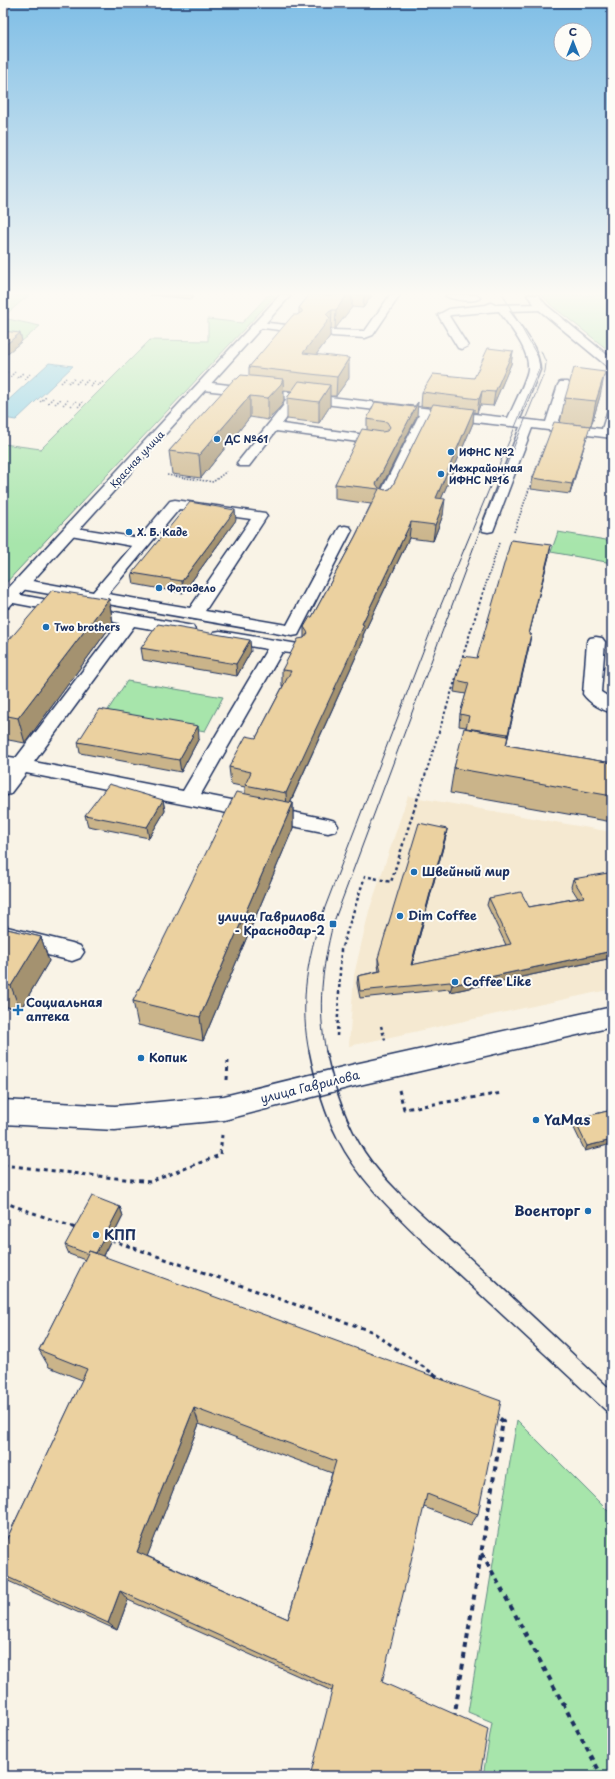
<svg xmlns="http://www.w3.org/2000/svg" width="615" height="1779" font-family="'Playpen Sans',sans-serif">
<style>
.built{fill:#f5e9d1}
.green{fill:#a7e5ab;stroke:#618a84}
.water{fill:#83cde3;stroke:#598eae}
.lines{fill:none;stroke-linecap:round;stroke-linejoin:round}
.minor-casing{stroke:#1b2f5e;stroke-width:3}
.major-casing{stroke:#1b2f5e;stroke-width:3}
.path-far4{stroke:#1b2f5e;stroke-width:1.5;stroke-dasharray:1.5 1.5;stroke-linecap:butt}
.path-far3{stroke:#1b2f5e;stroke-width:2;stroke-dasharray:2.5 2.5;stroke-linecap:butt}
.path-far2{stroke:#1b2f5e;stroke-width:2.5;stroke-dasharray:3 3;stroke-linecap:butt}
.path-far1{stroke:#1b2f5e;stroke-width:3;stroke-dasharray:4 4;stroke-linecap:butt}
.path{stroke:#1b2f5e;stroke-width:4;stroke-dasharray:5 5;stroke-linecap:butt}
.minor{fill:#fdfcf7;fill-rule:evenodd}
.major{fill:#fdfcf7;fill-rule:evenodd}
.tram-far1{stroke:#1b2f5e;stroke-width:1}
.tram{stroke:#1b2f5e;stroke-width:1.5}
.wall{fill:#cab48a;stroke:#1b2f5e;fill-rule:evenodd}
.shaded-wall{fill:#a49270;stroke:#1b2f5e}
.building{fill:#ebd1a0;stroke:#1b2f5e;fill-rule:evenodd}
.poi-dot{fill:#1f6fb2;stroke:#fdfcf7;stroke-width:1.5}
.labels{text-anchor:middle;stroke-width:4;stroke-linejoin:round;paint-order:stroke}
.far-poi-label{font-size:10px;font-weight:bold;fill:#1b2f5e;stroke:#fdfcf7;text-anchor:start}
.far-street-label{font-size:10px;fill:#1b2f5e;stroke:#fdfcf7}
.poi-label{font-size:12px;font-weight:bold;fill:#1b2f5e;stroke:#fdfcf7;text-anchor:start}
.street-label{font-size:12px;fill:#1b2f5e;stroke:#fdfcf7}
.near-poi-label{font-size:14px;font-weight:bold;fill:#1b2f5e;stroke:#fdfcf7;text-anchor:start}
</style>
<rect width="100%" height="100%" fill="#f9f3e6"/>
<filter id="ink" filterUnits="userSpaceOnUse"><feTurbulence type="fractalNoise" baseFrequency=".025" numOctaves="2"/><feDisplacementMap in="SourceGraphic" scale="8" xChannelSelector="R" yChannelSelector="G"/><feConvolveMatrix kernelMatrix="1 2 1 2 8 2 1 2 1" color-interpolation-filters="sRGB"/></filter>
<g filter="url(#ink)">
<polygon class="built" points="408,796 612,832 612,989 349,1046 354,975 369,911"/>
<g class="green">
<polygon points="5,295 29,295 3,317 3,297"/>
<polygon points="268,295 276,295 3,586 3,444 41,449 150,340 208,341 208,319 242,323"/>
<polygon points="542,295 604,295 612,302 612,353 551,305"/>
<polygon points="3,318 40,326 3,357"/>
<polygon points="558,532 612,541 612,563 551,552"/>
<polygon points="127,681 223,697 205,731 106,713"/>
<polygon points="517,1420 612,1515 612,1776 483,1776 492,1722 468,1712"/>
</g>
<polygon class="water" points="49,363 73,366 16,420 3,418 3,405"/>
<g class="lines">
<defs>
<g id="minor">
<polygon points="390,295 400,295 373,335 365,338 332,336 327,333 332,330 365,331"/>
<path d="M445,295h32l3,3c-5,5 -30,2 -35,-3z"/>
<path d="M491,303l4,2 47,-1 5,3 -5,3 -33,1c13,17 30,36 31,59l-20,49 26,3 12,-37 2,-3h8l2,3 -12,39 44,5 6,-19 4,-1v29l-80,-10 -39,103 -5,1 -5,-1 -2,-3 39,-101 -89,-10 -40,83 -2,3 -5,1 -5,-1 -2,-3 42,-85 -121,-14 -3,6 -13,17 99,13 5,1 2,3 -2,3 -5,1 -105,-14 -27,35h-10l-2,-3 46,-57 3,-7 -83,-9 -4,-1 -2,-3 2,-3 4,-1 305,36c5,-11 19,-39 20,-49 2,-19 -19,-43 -29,-58l-48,4 -2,1 19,30 -6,3 -4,-1 -20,-33 11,-6 37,-4z"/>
<polygon points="259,322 296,326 301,329 296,332 255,327 254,325"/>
<path d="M175,500l90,13 2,3 -62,95 82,14 51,-95 2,-3 5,-1 5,1 2,3 -54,105 -6,1 -271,-47 -6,-2 -2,-3 2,-3 6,-2 72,13 39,-46 -67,-12 -2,-3 2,-3 5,-1 69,11 31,-37zM179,509l72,10 -61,89 -82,-14z"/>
<polygon points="9,593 193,626 195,630 193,634 187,635 134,626 34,762 183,791 267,649 214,640 212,636 214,632 220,631 304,645 307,649 304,653 298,654 282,652 201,794 328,819 335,821 338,826 335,831 328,833 26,773 10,794 3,796 3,775 7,769 3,768 3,756 16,758 119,623 3,601 3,595"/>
<path d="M596,637l6,1 3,4 -4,50 11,7v14c-10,-3 -23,-10 -29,-19l4,-52 3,-4z"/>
<polygon points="3,926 72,943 80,946 84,952 80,958 72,961 3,944"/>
<polygon points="612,1007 612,1027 355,1086 224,1120 115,1130 3,1124 3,1100 115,1106 224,1096 355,1064"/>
</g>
<g id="major">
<polygon points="280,295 291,295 9,607 3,609 3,594"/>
<polygon points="527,295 538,295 546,305 612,359 612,368 608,367 538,309"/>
</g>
</defs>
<use href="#minor" class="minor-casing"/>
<use href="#major" class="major-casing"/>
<g class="path-far4">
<polyline points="14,295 27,295"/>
<polyline points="3,376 8,372"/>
<polyline points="10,377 15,372"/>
<polyline points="17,378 23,373"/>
<polyline points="25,379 30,374"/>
<polyline points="61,383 66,378"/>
<polyline points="68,383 74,379"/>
<polyline points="76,384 81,379"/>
<polyline points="83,385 88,380"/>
<polyline points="90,386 95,381"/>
<polyline points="97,386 103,382"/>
<polyline points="3,398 9,393"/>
<polyline points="40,402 46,397"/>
<polyline points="48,403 53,398"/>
<polyline points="55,404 61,399"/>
<polyline points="63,405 68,400"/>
<polyline points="71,406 76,401"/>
<polyline points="78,407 83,402"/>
<polyline points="167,475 213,482 227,471"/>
<polyline points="514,532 545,444"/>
<polyline points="484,590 499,543"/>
</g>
<polyline class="path-far3" points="419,795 484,589"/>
<g class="path-far2">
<polyline points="381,1026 386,1043"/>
<polyline points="337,1036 341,950 365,876 391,882 419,794"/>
</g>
<g class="path-far1">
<polyline points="227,1080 228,1061"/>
<polyline points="399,1090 404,1109 502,1093"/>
<polyline points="3,1165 150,1182 220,1155 222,1135"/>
<polyline points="3,1202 78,1229"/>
<polyline points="111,1240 371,1331 435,1375"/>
</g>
<g class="path">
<polyline points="433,1374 444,1381"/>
<polyline points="482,1553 602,1776"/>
<polyline points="454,1718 503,1421 496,1416"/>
</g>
<use href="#minor" class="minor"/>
<use href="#major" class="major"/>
<g class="tram-far1">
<path d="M309,1052c-9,-44 -3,-87 10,-129l119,-311 102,-245 -2,-10 -35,-62"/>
<path d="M326,1052c-9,-46 -4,-83 7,-128l152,-407 60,-146 1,-8 -5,-12"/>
</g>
<g class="tram">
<path d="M309,1051c6,30 14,60 28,87 20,40 53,72 85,103l190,176"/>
<path d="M326,1051c8,36 19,70 39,101 24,36 67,70 98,99 50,46 100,93 149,139"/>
</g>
</g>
<g class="wall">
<polygon points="150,295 194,295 192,299"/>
<polygon points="309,295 372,295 363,308 352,307 335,329 331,329 330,330 330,336 316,355 349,378 336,396 330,396 330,406 319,423 287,419 287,398 292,391 284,390 284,400 282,405 268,420 250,417 201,478 172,474 169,451 237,379 249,376 249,367 297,315 299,314 299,308"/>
<polygon points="513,351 511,364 493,406 480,405 477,413 474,412 473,423 441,499 443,515 433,541 409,538 363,635 363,641 290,803 293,803 293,828 203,1041 138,1025 133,1001 245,794 245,787 231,784 229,767 256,738 283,686 282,686 282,670 304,638 304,627 312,617 355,537 371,504 335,499 335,484 367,430 367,419 417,416 381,489 385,490 390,489 393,485 432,407 421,406 422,392 474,378"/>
<polygon points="600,396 591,426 572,424 587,436 570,494 531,489 533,478 560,423 565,398"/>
<polygon points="236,520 183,593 134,584 132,573"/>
<polygon points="549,556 529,634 531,634 529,646 506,745 612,763 612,822 450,793 454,768 466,727 459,726 460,714 466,694 454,692 456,680 477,658"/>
<polygon points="109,599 113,623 25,743 3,739 3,647"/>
<polygon points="141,648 251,651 237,676 143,660"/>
<polygon points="199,738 181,772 80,753 78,742"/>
<polygon points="163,800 165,811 149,838 88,826 85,815"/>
<polygon points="447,829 446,836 412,965 506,945 487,905 489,898 529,907 578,898 571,887 573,879 612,880 612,958 450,992 449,989 360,998 357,983 358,976 379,971 378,965 378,958"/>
<polygon points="3,928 41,937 49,961 20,1010 3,1006"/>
<polygon points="612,1110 585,1151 572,1124 574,1119"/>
<path d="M120,1207l3,9 -20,40 375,258 -7,11 -47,-18 -92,184 -204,-91 -11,30 -111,-50 -3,-2v-31l79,-167 -33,-13 -10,-17 46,-90 -16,-6 -4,-9zM199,1424l133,49 -44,146 -141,-63z"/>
</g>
<g class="shaded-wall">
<polygon points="347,295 352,295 352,307 335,329 336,310"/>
<polygon points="364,295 372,295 363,308"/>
<polygon points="332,310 331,329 330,330 330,336 303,372 303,353 326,314"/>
<polygon points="20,333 22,341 3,357 3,347"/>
<polygon points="513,351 511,364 493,406 495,392"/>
<polygon points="349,358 349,378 336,396 337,377"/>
<polygon points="605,372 600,396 591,426 596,401"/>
<polygon points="283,379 284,400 282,405 268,420 268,398"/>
<polygon points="330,385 330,406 319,423 319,402"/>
<polygon points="482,391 480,405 477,413 479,399"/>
<polygon points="250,396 250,417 201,478 199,455"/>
<polygon points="418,402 417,416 378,494 379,489 376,484"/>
<polygon points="474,409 473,423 435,514 436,498"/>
<polygon points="590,426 587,436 570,494 572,484"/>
<polygon points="445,499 443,515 433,541 435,525"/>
<polygon points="235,510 236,520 183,593 182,581"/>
<polygon points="612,510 612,516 610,517"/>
<polygon points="411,522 409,538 363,635 363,641 287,809 286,793 362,624"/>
<polygon points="551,545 549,556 526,645 529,634"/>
<polygon points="109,599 113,623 25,743 18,718"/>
<polygon points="531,634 529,646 506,746 508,734"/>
<polygon points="250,640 251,651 237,676 236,664"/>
<polygon points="198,726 199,738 181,772 179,760"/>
<polygon points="163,800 165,811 149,838 147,827"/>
<polygon points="293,803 293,828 203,1041 200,1017"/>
<polygon points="447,829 446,836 410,972 411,965"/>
<polygon points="41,937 49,961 20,1010 11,986"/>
<polygon points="612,951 612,958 450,992 452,985"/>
<polygon points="612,1140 612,1144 585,1151 587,1146"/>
<polygon points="120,1207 123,1216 98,1265 94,1256"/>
<polygon points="194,1408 199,1424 145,1562 137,1552"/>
<polygon points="120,1591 128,1600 117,1630 108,1623"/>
</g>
<g class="building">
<polygon points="309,295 347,295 336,310 332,310 326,314 330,318 303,353 349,358 337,377 249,367 293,315 297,315 302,312 302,310 299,308"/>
<polygon points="3,331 20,333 3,347"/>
<polygon points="488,348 513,351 495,392 482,391 479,399 422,392 433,374 474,378"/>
<polygon points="574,368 605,372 596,401 565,398"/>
<polygon points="241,375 283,379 281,384 268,398 250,396 199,455 169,451 234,379 237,379"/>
<polygon points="299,381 330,385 319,402 287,398"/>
<polygon points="375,402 414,407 418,402 376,484 379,488 385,490 390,489 393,485 433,404 474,409 436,498 445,499 435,525 411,522 362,624 364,625 286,793 245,785 251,772 229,767 246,736 256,738 291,671 282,670 298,639 304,638 308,633 304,627 310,617 312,617 355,537 379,489 335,484 362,429 382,432 387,431 390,427 387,422 367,419"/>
<polygon points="554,422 590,426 572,484 533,478"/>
<polygon points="190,502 235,510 182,581 132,573"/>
<polygon points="511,540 551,545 529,634 531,634 508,734 466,728 469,716 460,714 469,683 456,680 463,656 477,658"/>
<polygon points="52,590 109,599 18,718 3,715 3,647"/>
<polygon points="158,624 250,640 236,664 141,648"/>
<polygon points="99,709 198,726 179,760 78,742"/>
<polygon points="464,728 508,736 506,745 612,763 612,796 454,768"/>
<polygon points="109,784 163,800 147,827 85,815"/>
<polygon points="236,792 293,803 200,1017 133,1001"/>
<polygon points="419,823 447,829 411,965 511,944 489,898 521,892 529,907 584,897 573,879 608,873 612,880 612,951 452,985 450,982 360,991 358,976 381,971 378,958"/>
<polygon points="3,928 41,937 11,986 3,984"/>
<polygon points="612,1110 612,1140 587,1146 574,1119"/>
<polygon points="92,1196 120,1207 96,1253 89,1251 88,1254 65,1245"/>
<path d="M89,1251l412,150 -23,113 -51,-20 -45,188 106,47 -8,47h-170l23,-89 -213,-96 -12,32 -105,-48v-28l84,-178 -48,-19zM194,1408l142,53 -48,158 -151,-67z"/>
</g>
</g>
<linearGradient id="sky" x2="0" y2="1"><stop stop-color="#7fbee6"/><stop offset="0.54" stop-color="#fcfaf4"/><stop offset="1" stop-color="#fcfaf4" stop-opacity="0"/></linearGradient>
<rect width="615" height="544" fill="url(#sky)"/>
<g class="poi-dot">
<circle cx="217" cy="439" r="4"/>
<circle cx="451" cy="452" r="4"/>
<circle cx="441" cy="474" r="4"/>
<circle cx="129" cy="532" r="4"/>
<circle cx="159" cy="588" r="4"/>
<circle cx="46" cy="627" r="4"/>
<circle cx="414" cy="872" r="4"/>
<circle cx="400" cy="916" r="4"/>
<rect x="329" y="920" width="8" height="8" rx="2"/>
<circle cx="455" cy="982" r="4"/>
<path d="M16 1004h4v4h4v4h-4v4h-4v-4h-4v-4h4z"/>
<circle cx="141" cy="1058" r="4"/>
<circle cx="536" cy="1120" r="4"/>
<circle cx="588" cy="1211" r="4"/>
<circle cx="96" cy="1235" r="4"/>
</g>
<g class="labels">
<g class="far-poi-label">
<text x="225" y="443">ДС №61</text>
<text x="459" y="456">ИФНС №2</text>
<text x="449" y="472">Межрайонная<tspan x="449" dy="12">ИФНС №16</tspan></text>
<text x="137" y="536">Х. Б. Каде</text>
<text x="167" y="592">Фотодело</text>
<text x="54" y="631">Two brothers</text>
</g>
<g class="far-street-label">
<text transform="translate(137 459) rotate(-47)" y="4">Красная улица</text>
</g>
<g class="poi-label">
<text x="422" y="876">Швейный мир</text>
<text x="408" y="920">Dim Coffee</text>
<text x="325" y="921" text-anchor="end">улица Гаврилова<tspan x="325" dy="14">- Краснодар-2</tspan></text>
<text x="463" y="986">Coffee Like</text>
<text x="26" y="1007">Социальная<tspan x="26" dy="14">аптека</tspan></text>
<text x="149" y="1062">Копик</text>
</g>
<g class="street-label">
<text transform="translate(310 1087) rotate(-14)" y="4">улица Гаврилова</text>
</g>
<g class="near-poi-label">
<text x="544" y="1125">YaMas</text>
<text x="580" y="1216" text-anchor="end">Военторг</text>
<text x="104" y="1240">КПП</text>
</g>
</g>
<rect width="615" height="1779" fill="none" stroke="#fdfcf7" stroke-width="16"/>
<rect x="8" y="8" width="599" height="1763" fill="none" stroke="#1b2f5e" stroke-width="1.5" filter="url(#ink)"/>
<g transform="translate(573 42)"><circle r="19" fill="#fdfcf7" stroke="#a3aaba"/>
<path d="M0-3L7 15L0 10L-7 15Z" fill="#1f6fb2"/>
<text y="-6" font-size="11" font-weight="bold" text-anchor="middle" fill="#1b2f5e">С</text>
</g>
</svg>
